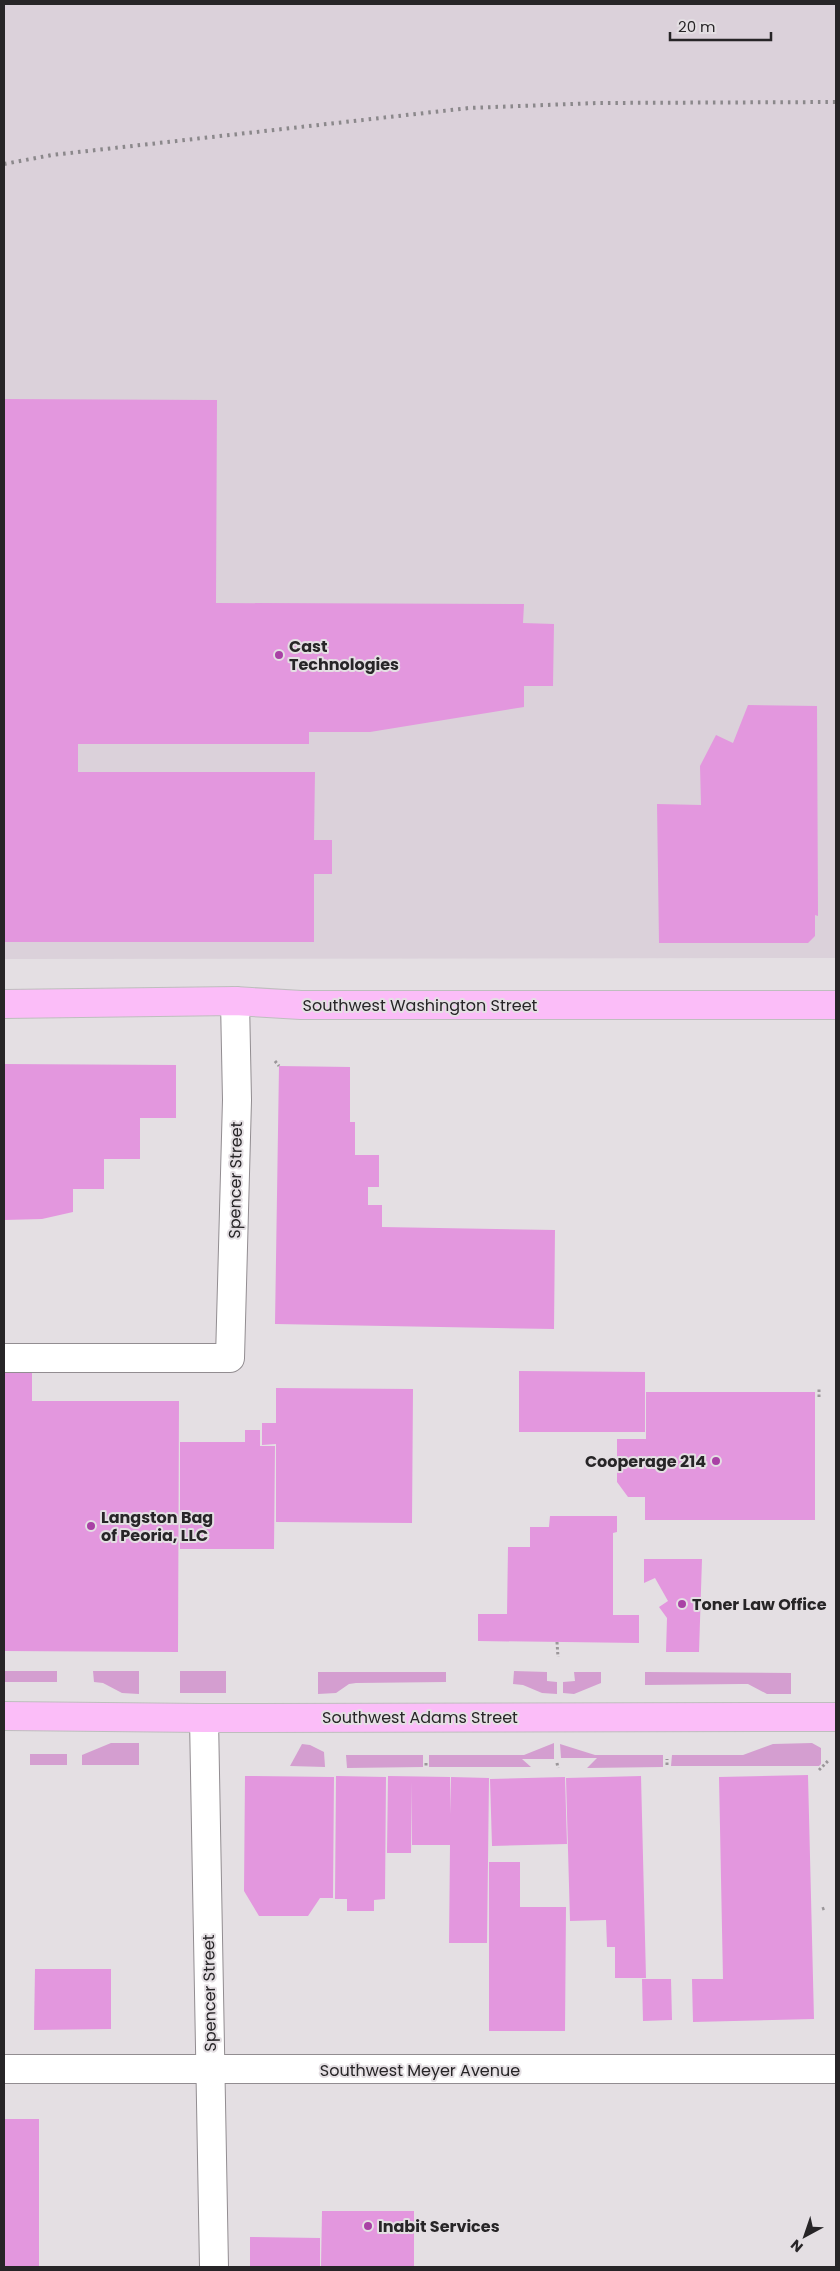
<svg xmlns="http://www.w3.org/2000/svg" width="840" height="2271" font-family="Poppins,sans-serif">
<style>
.built{fill:#dbd1da}
.green{fill:#d49ed0}
.building{fill:#e397de}
.lines{fill:none;stroke-linecap:round;stroke-linejoin:round}
.minor-casing{stroke:#928d91;stroke-width:30}
.major-casing{stroke:#bebebe;stroke-width:30}
.path{stroke:#9a9699;stroke-width:3;stroke-dasharray:2.5 2.5;stroke-linecap:butt}
.minor{stroke:#fff;stroke-width:28}
.major{stroke:#fbbdf8;stroke-width:28}
.rail{stroke:#8b888b;stroke-width:4;stroke-dasharray:2.5 5;stroke-linecap:butt}
.poi-dot{fill:#a941a5;stroke:#e4dfe3;stroke-width:2}
.labels{text-anchor:middle;stroke-width:4;stroke-linejoin:round;paint-order:stroke}
.poi-label{font-size:16px;font-weight:bold;fill:#272527;stroke:#e4dfe3;text-anchor:start}
.street-label{font-size:16px;fill:#272527;stroke:#e4dfe3}
</style>
<rect width="100%" height="100%" fill="#e4dfe3"/>
<polygon class="built" points="4,4 836,4 836,958 4,959"/>
<g class="green">
<rect x="4" y="1671" width="53" height="11"/>
<polygon points="93,1671 139,1671 139,1694 122,1693 103,1683 94,1682"/>
<rect x="180" y="1671" width="46" height="22"/>
<polygon points="514,1671 547,1672 547,1681 557,1682 557,1694 542,1693 523,1685 513,1684"/>
<polygon points="318,1672 446,1672 446,1682 356,1683 349,1684 336,1693 318,1694"/>
<polygon points="574,1672 601,1672 601,1683 574,1694 563,1693 563,1682 575,1681"/>
<polygon points="645,1672 791,1673 791,1694 767,1694 748,1684 742,1684 645,1685"/>
<polygon points="111,1743 139,1743 139,1765 82,1765 82,1755"/>
<polygon points="554,1743 554,1759 522,1759 531,1767 429,1767 429,1755 524,1755"/>
<polygon points="812,1743 821,1748 821,1764 819,1766 671,1766 672,1755 743,1755 773,1744"/>
<polygon points="302,1744 310,1745 324,1752 325,1767 290,1766"/>
<polygon points="560,1744 595,1755 663,1755 663,1767 587,1768 597,1758 561,1758"/>
<rect x="30" y="1754" width="37" height="11"/>
<polygon points="346,1755 423,1755 423,1767 347,1768"/>
</g>
<g class="building">
<polygon points="4,399 217,400 216,603 524,604 523,623 554,624 553,686 524,686 524,707 370,732 309,732 309,744 78,744 78,772 315,772 314,840 332,840 332,874 314,874 314,942 4,942"/>
<polygon points="748,705 817,706 818,916 815,915 815,936 808,943 659,943 657,804 701,805 700,766 716,735 733,743"/>
<polygon points="4,1064 176,1065 176,1118 140,1118 140,1159 104,1159 104,1189 73,1189 73,1212 42,1219 4,1220"/>
<polygon points="279,1066 350,1067 350,1122 355,1122 355,1155 379,1155 379,1187 368,1187 368,1205 382,1205 382,1227 555,1230 554,1329 275,1324"/>
<polygon points="519,1371 645,1372 645,1432 519,1432"/>
<polygon points="4,1373 32,1373 32,1401 179,1401 178,1652 4,1651"/>
<polygon points="276,1388 413,1389 412,1523 276,1522 276,1444 262,1445 262,1423 276,1423"/>
<polygon points="646,1392 815,1392 815,1520 645,1520 645,1497 628,1497 617,1482 617,1439 646,1439"/>
<polygon points="245,1430 260,1430 260,1446 275,1446 274,1549 180,1549 180,1442 245,1442"/>
<polygon points="550,1516 617,1516 617,1532 613,1533 613,1615 639,1615 639,1643 478,1641 478,1614 507,1614 508,1547 530,1547 530,1527 549,1527"/>
<polygon points="644,1559 702,1559 699,1652 666,1652 667,1618 659,1607 668,1601 655,1578 644,1583"/>
<polygon points="808,1775 814,2019 693,2022 692,1979 723,1979 719,1777"/>
<polygon points="245,1776 334,1777 333,1898 320,1898 308,1916 259,1916 244,1891"/>
<polygon points="336,1776 386,1777 385,1899 374,1900 374,1911 347,1911 347,1899 335,1899"/>
<polygon points="388,1776 450,1777 450,1815 451,1777 489,1778 487,1943 449,1943 450,1845 412,1845 412,1781 411,1853 387,1853"/>
<polygon points="641,1776 646,1978 615,1978 615,1947 607,1947 606,1920 570,1921 566,1778"/>
<polygon points="565,1777 567,1844 492,1846 490,1779"/>
<polygon points="489,1862 520,1862 520,1907 566,1907 565,2031 489,2031"/>
<polygon points="35,1969 111,1969 111,2029 34,2030"/>
<polygon points="642,1979 671,1979 672,2020 643,2021"/>
<rect x="4" y="2119" width="35" height="148"/>
<polygon points="322,2211 414,2211 414,2267 321,2267"/>
<polygon points="250,2237 320,2238 320,2267 250,2267"/>
</g>
<g class="lines">
<defs>
<g id="minor">
<polyline points="4,1358 230,1358 237,1100 235,1001"/>
<polyline points="204,1718 214,2267"/>
<polyline points="4,2069 836,2069"/>
</g>
<g id="major">
<polyline points="4,1004 235,1001 301,1005 836,1005"/>
<polyline points="4,1716 204,1718 836,1717"/>
</g>
</defs>
<use href="#minor" class="minor-casing"/>
<use href="#major" class="major-casing"/>
<g class="path">
<polyline points="275,1061 279,1066"/>
<polyline points="819,1397 819,1389"/>
<polyline points="557,1642 558,1657"/>
<polyline points="426,1763 426,1768"/>
<polyline points="557,1763 558,1768"/>
<polyline points="667,1765 667,1759"/>
<polyline points="819,1770 829,1760"/>
<polyline points="822,1909 825,1908"/>
</g>
<use href="#minor" class="minor"/>
<use href="#major" class="major"/>
<polyline class="rail" points="4,164 52,155 469,108 597,103 836,102"/>
</g>
<g class="poi-dot">
<circle cx="279" cy="655" r="5"/>
<circle cx="716" cy="1461" r="5"/>
<circle cx="91" cy="1526" r="5"/>
<circle cx="682" cy="1604" r="5"/>
<circle cx="368" cy="2226" r="5"/>
</g>
<g class="labels">
<g class="poi-label">
<text x="289" y="652">Cast<tspan x="289" dy="18">Technologies</tspan></text>
<text x="706" y="1467" text-anchor="end">Cooperage 214</text>
<text x="101" y="1523">Langston Bag<tspan x="101" dy="18">of Peoria, LLC</tspan></text>
<text x="692" y="1610">Toner Law Office</text>
<text x="378" y="2232">Inabit Services</text>
</g>
<g class="street-label">
<text x="420" y="1011">Southwest Washington Street</text>
<text transform="translate(235 1180) rotate(-89)" y="6">Spencer Street</text>
<text x="420" y="1723">Southwest Adams Street</text>
<text transform="translate(209 1993) rotate(-91)" y="6">Spencer Street</text>
<text x="420" y="2076">Southwest Meyer Avenue</text>
</g>
</g>
<rect width="840" height="2271" fill="none" stroke="#272527" stroke-width="10"/>
<g transform="translate(805 2236) rotate(220)" stroke="#e4dfe3" stroke-width="4" paint-order="stroke">
<path d="M0-4L9 19L0 12L-9 19Z" fill="#272527"/>
<text y="-8" font-size="14" font-weight="bold" text-anchor="middle" fill="#272527">N</text>
</g>
<path d="M670 32v8h101v-8" fill="none" stroke="#272527" stroke-width="2.5"/>
<text x="678" y="32" font-size="15" fill="#272527" stroke="#e4dfe3" stroke-width="4" paint-order="stroke">20 m</text>
</svg>
